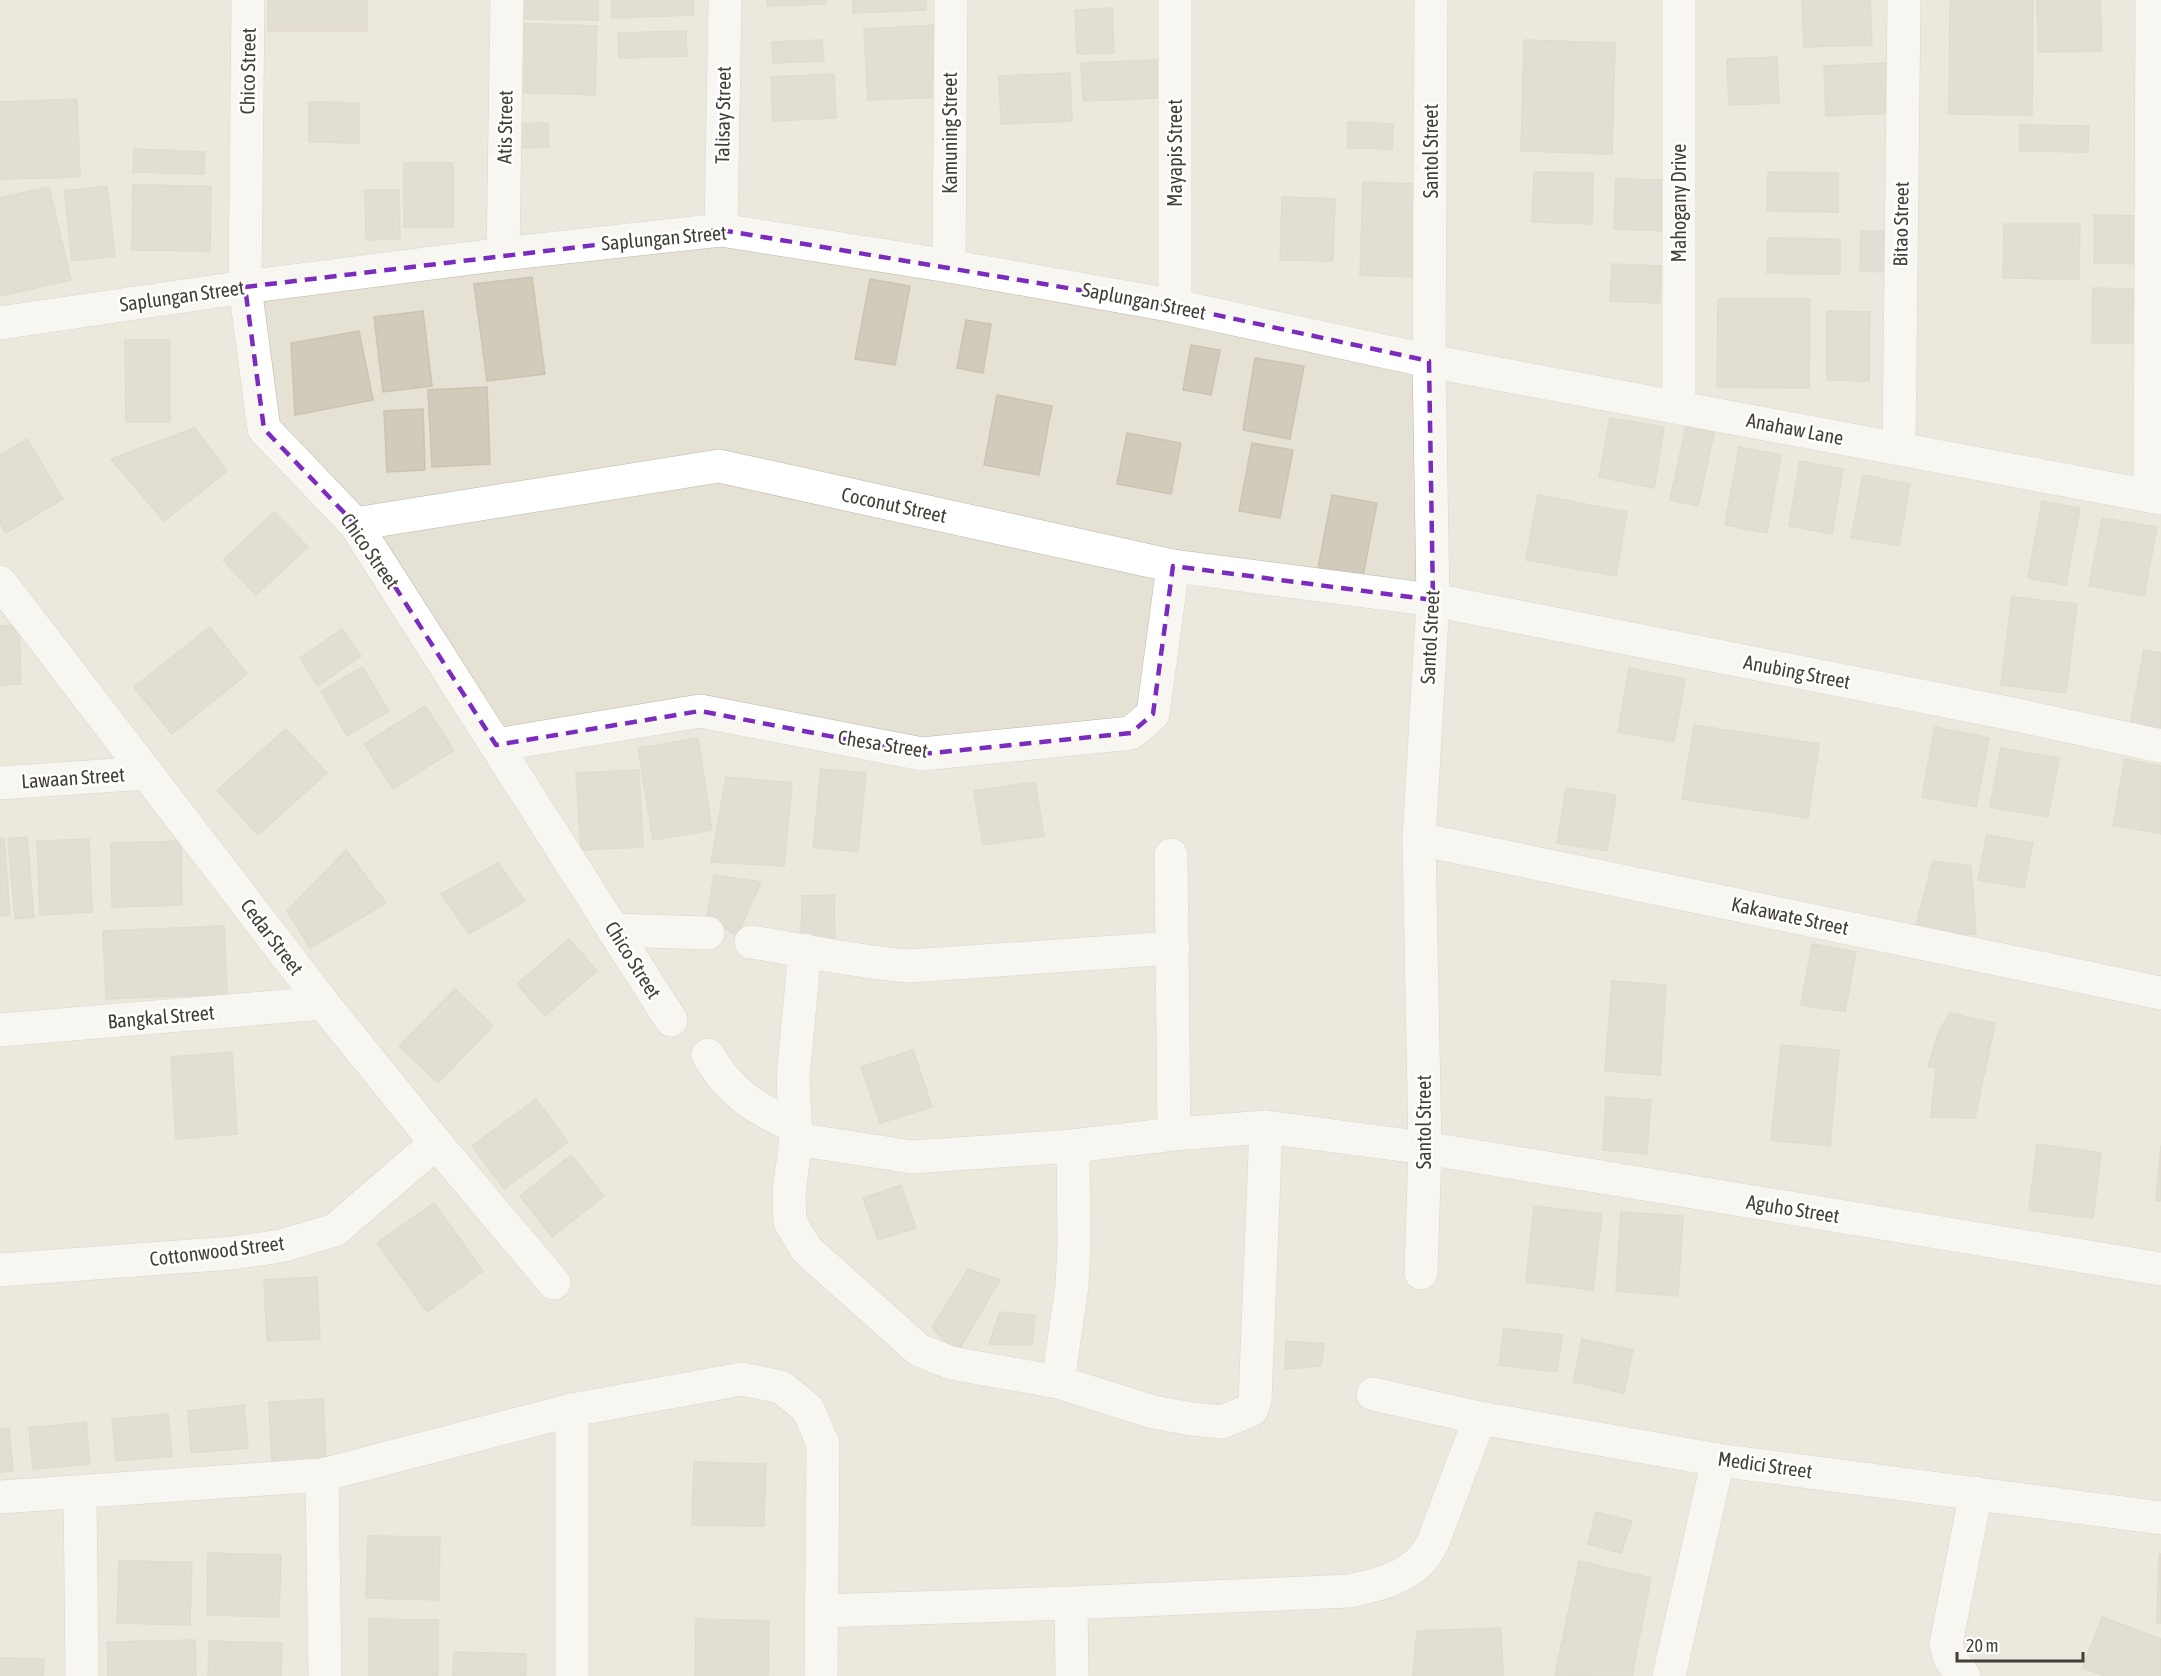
<svg xmlns="http://www.w3.org/2000/svg" width="2161" height="1676" font-family="'Asap Condensed',sans-serif">
<style>
.residential{fill:#e5e1d4}
.building{fill:#d2cbbc;stroke:#ccc3b0;stroke-width:1.5}
.lines{fill:none;stroke-linecap:round;stroke-linejoin:round}
.street-casing{stroke:#bcb7a9;stroke-width:34}
.street{stroke:#fff;stroke-width:33}
.marked{fill:none;stroke:#7b2cbf;stroke-width:4.5;stroke-dasharray:12 8;stroke-linejoin:round}
.labels{text-anchor:middle;stroke-width:5;stroke-linejoin:round;paint-order:stroke}
.street-label{font-size:20px;fill:#433f36;stroke:#fff}
</style>
<rect width="100%" height="100%" fill="#f1efe6"/>
<rect class="residential" x="0" y="0" width="2161" height="1676"/>
<g class="building">
<rect x="268" y="0" width="99" height="31"/>
<polygon points="518,0 598,0 598,20 518,19"/>
<polygon points="612,0 693,0 694,15 612,18"/>
<polygon points="767,0 826,0 826,4 767,6"/>
<polygon points="853,0 926,0 926,10 853,13"/>
<polygon points="1802,0 1870,0 1872,45 1804,47"/>
<polygon points="1950,0 2033,0 2032,115 1949,114"/>
<polygon points="2037,0 2100,0 2102,51 2038,52"/>
<polygon points="1112,8 1114,53 1077,54 1075,10"/>
<polygon points="512,23 597,26 595,95 510,92"/>
<polygon points="937,25 941,97 868,100 864,29"/>
<polygon points="686,31 687,56 619,58 618,33"/>
<polygon points="822,40 824,61 773,63 772,42"/>
<polygon points="1524,40 1615,43 1612,154 1521,151"/>
<polygon points="1777,57 1779,103 1729,105 1727,59"/>
<polygon points="1159,60 1160,98 1083,101 1081,63"/>
<polygon points="1889,63 1891,113 1826,116 1824,66"/>
<polygon points="1070,73 1072,121 1001,124 999,76"/>
<polygon points="834,74 836,118 773,121 771,77"/>
<polygon points="77,99 80,177 0,179 0,102"/>
<polygon points="309,102 359,103 359,143 309,142"/>
<polygon points="1348,122 1393,124 1392,149 1347,148"/>
<polygon points="548,123 549,147 507,148 505,124"/>
<polygon points="2020,125 2089,126 2088,152 2020,151"/>
<polygon points="134,149 205,152 204,174 133,172"/>
<rect x="404" y="163" width="49" height="64"/>
<polygon points="1534,172 1593,173 1592,224 1532,222"/>
<polygon points="1768,172 1838,173 1838,212 1767,211"/>
<polygon points="1616,179 1668,180 1666,231 1614,229"/>
<polygon points="1363,182 1416,184 1413,277 1360,275"/>
<polygon points="133,185 211,186 210,251 132,250"/>
<polygon points="107,186 115,256 72,261 64,191"/>
<polygon points="49,187 71,280 0,296 0,198"/>
<polygon points="365,190 399,190 400,239 366,240"/>
<polygon points="1282,197 1335,199 1333,261 1280,260"/>
<polygon points="2094,215 2145,216 2144,264 2094,263"/>
<polygon points="2004,224 2080,224 2079,279 2003,278"/>
<polygon points="1861,231 1889,231 1888,272 1860,271"/>
<polygon points="1768,238 1840,239 1840,274 1767,273"/>
<polygon points="1612,264 1661,266 1660,303 1610,301"/>
<polygon points="532,277 545,374 487,381 474,284"/>
<polygon points="870,279 910,286 895,365 855,359"/>
<polygon points="2093,288 2140,289 2139,343 2092,343"/>
<polygon points="1718,299 1810,299 1809,388 1717,387"/>
<polygon points="423,311 432,386 383,392 374,317"/>
<polygon points="1827,311 1870,312 1869,381 1827,380"/>
<polygon points="966,320 991,324 983,373 957,368"/>
<polygon points="359,331 373,400 295,415 291,343"/>
<polygon points="125,340 170,340 170,422 126,422"/>
<polygon points="1191,345 1220,350 1211,395 1183,390"/>
<polygon points="1255,358 1304,366 1290,439 1243,430"/>
<polygon points="487,387 490,464 432,467 428,390"/>
<polygon points="997,395 1052,406 1039,475 984,465"/>
<polygon points="423,409 425,470 387,472 384,411"/>
<polygon points="1610,418 1664,427 1654,488 1599,477"/>
<polygon points="1688,418 1716,424 1698,506 1670,500"/>
<polygon points="195,428 227,471 164,521 111,459"/>
<polygon points="1127,433 1181,443 1171,494 1117,484"/>
<polygon points="27,439 63,499 6,533 0,523 0,455"/>
<polygon points="1252,443 1293,450 1280,518 1239,511"/>
<polygon points="1739,447 1781,455 1767,533 1725,525"/>
<polygon points="1800,461 1843,469 1832,534 1789,526"/>
<polygon points="1863,475 1910,484 1899,546 1851,538"/>
<polygon points="1332,495 1377,503 1363,576 1318,568"/>
<polygon points="1538,495 1627,512 1616,576 1526,560"/>
<polygon points="2042,501 2080,508 2066,585 2028,578"/>
<polygon points="274,512 308,547 256,595 223,560"/>
<polygon points="2102,518 2157,527 2144,596 2089,586"/>
<polygon points="2012,597 2077,604 2066,693 2001,685"/>
<polygon points="19,625 21,684 0,685 0,626"/>
<polygon points="210,627 247,674 172,734 134,687"/>
<polygon points="342,629 361,656 318,686 300,658"/>
<polygon points="2144,650 2161,653 2161,737 2129,731"/>
<polygon points="362,667 389,711 347,736 321,691"/>
<polygon points="1629,668 1685,679 1674,742 1618,732"/>
<polygon points="425,706 454,750 393,789 364,744"/>
<polygon points="1694,725 1819,744 1808,818 1682,799"/>
<polygon points="1935,727 1989,738 1976,807 1922,797"/>
<polygon points="286,729 327,773 258,835 217,790"/>
<polygon points="698,738 712,830 653,840 638,748"/>
<polygon points="2001,748 2059,758 2048,817 1990,807"/>
<polygon points="2125,759 2161,766 2161,834 2113,825"/>
<polygon points="821,769 866,773 858,852 813,847"/>
<polygon points="639,770 643,847 581,850 576,773"/>
<polygon points="726,777 792,783 784,866 711,862"/>
<polygon points="1035,782 1044,836 983,845 974,791"/>
<polygon points="1566,788 1616,795 1607,851 1557,843"/>
<polygon points="1987,835 2033,843 2024,888 1978,880"/>
<polygon points="27,837 34,917 15,919 8,839"/>
<polygon points="0,838 4,838 10,915 0,916"/>
<polygon points="89,839 92,912 40,915 37,841"/>
<polygon points="181,841 182,905 112,907 111,843"/>
<polygon points="346,850 386,903 310,948 287,911"/>
<polygon points="1933,861 1971,866 1976,934 1913,936"/>
<polygon points="498,863 525,901 469,934 441,894"/>
<polygon points="714,875 761,882 737,936 707,916"/>
<polygon points="834,895 835,945 801,942 802,896"/>
<polygon points="224,926 227,994 106,999 103,931"/>
<polygon points="569,939 597,971 545,1016 517,984"/>
<polygon points="1812,944 1856,952 1845,1012 1801,1005"/>
<polygon points="1612,981 1666,985 1660,1075 1605,1071"/>
<polygon points="455,989 493,1026 438,1083 399,1046"/>
<polygon points="1949,1013 1995,1023 1975,1118 1931,1117 1936,1067 1928,1067 1938,1034"/>
<polygon points="1781,1045 1839,1050 1830,1146 1771,1140"/>
<polygon points="913,1050 932,1107 880,1123 861,1067"/>
<polygon points="232,1052 237,1134 176,1139 171,1057"/>
<polygon points="1606,1097 1651,1100 1647,1154 1603,1150"/>
<polygon points="536,1099 568,1142 504,1189 472,1146"/>
<polygon points="2037,1144 2101,1153 2093,1218 2029,1210"/>
<polygon points="2161,1145 2161,1201 2156,1200"/>
<polygon points="571,1155 604,1196 552,1237 520,1196"/>
<polygon points="901,1185 916,1228 878,1240 863,1198"/>
<polygon points="434,1203 483,1271 427,1312 377,1243"/>
<polygon points="1534,1206 1602,1214 1593,1290 1526,1282"/>
<polygon points="1621,1212 1683,1216 1678,1296 1616,1291"/>
<polygon points="968,1269 1000,1280 957,1353 932,1328"/>
<polygon points="317,1277 320,1339 267,1341 264,1280"/>
<polygon points="1000,1312 1035,1316 1032,1345 989,1344"/>
<polygon points="1504,1328 1562,1335 1557,1372 1499,1365"/>
<polygon points="1582,1339 1633,1350 1624,1393 1573,1382"/>
<polygon points="1286,1341 1324,1344 1321,1366 1285,1369"/>
<polygon points="323,1399 326,1461 272,1464 269,1402"/>
<polygon points="244,1405 248,1448 191,1453 188,1411"/>
<polygon points="168,1414 172,1456 116,1461 112,1419"/>
<polygon points="86,1422 90,1464 33,1469 29,1428"/>
<polygon points="9,1428 13,1471 0,1472 0,1429"/>
<polygon points="694,1462 766,1464 764,1526 692,1525"/>
<polygon points="1596,1512 1632,1521 1621,1553 1588,1544"/>
<polygon points="368,1536 440,1537 439,1600 366,1598"/>
<polygon points="208,1553 281,1555 279,1617 207,1615"/>
<polygon points="2159,1554 2161,1554 2161,1623 2157,1623"/>
<polygon points="119,1561 192,1562 190,1625 117,1623"/>
<polygon points="1579,1561 1651,1578 1632,1676 1555,1675"/>
<polygon points="2102,1617 2161,1639 2161,1676 2105,1676 2083,1668"/>
<polygon points="369,1619 438,1620 438,1676 369,1676"/>
<polygon points="696,1619 769,1621 768,1676 695,1676"/>
<polygon points="1501,1628 1503,1676 1413,1676 1417,1631"/>
<polygon points="195,1640 196,1676 108,1676 107,1642"/>
<polygon points="209,1641 282,1643 281,1676 208,1676"/>
<polygon points="454,1652 526,1654 526,1676 453,1676"/>
<polygon points="0,1658 44,1659 43,1676 0,1676"/>
</g>
<g class="lines">
<defs>
<g id="street">
<polyline points="248,0 245,287 264,429 355,524 671,1020"/>
<polyline points="721,230 725,0"/>
<polyline points="503,254 507,0"/>
<polyline points="949,266 951,0"/>
<polyline points="1175,306 1175,0"/>
<polyline points="0,323 245,287 503,254 721,230 949,266 1175,306 1429,361 2161,498"/>
<polyline points="1679,406 1679,0"/>
<polyline points="1899,448 1904,0"/>
<polyline points="2150,496 2152,0"/>
<polyline points="355,524 719,466 1173,566 1433,600 2012,714 2161,746"/>
<polyline points="0,582 323,1003 436,1143 554,1283"/>
<polyline points="496,745 700,711 922,754 1131,733 1153,714 1173,566"/>
<polyline points="0,783 147,773"/>
<polyline points="1419,839 2161,993"/>
<polyline points="1171,855 1174,1134"/>
<polyline points="613,930 708,933"/>
<path d="M751,942c53,8 105,20 159,24l263,-18"/>
<polyline points="805,950 793,1078 796,1139 789,1192 790,1222 807,1250 919,1350 951,1363 1058,1382 1153,1412 1192,1419 1222,1422 1251,1410 1255,1401 1266,1127"/>
<polyline points="0,1030 323,1003"/>
<path d="M708,1055c23,40 48,53 87,72"/>
<polyline points="796,1139 912,1157 1073,1146 1174,1134 1266,1127 1425,1148 2161,1269"/>
<polyline points="0,1270 232,1253 281,1246 335,1230 436,1143"/>
<polyline points="1421,1273 1425,1148 1419,839 1433,600 1429,361 1431,0"/>
<polyline points="1058,1382 1072,1286 1074,1245 1073,1146"/>
<polyline points="1373,1394 1480,1418 1718,1460 2161,1518"/>
<polyline points="572,1410 572,1676"/>
<polyline points="322,1475 325,1676"/>
<polyline points="80,1492 82,1676"/>
<polyline points="0,1497 322,1475 572,1410 742,1379 781,1387 808,1409 823,1444 821,1676"/>
<polyline points="821,1611 1071,1603"/>
<path d="M1072,1676l-1,-73 278,-12c25,-5 56,-12 74,-33 4,-4 7,-11 10,-16l47,-124"/>
<polyline points="1669,1676 1718,1460"/>
<polyline points="1964,1676 1950,1659 1946,1644 1976,1493"/>
</g>
</defs>
<use href="#street" class="street-casing"/>
<use href="#street" class="street"/>
</g>
<path d="M0 0H2161V1676H0ZM721,230l454,76 254,55 4,239 -260,-34 -20,148 -22,19 -209,21 -222,-43 -204,34 -141,-221 -91,-95 -19,-142z" fill="#f1efe6" fill-opacity=".55" fill-rule="evenodd"/>
<path class="marked" d="M721,230l454,76 254,55 4,239 -260,-34 -20,148 -22,19 -209,21 -222,-43 -204,34 -141,-221 -91,-95 -19,-142z"/>
<g class="labels">
<g class="street-label">
<text transform="translate(248 71) rotate(-89)" y="7">Chico Street</text>
<text transform="translate(723 115) rotate(-89)" y="7">Talisay Street</text>
<text transform="translate(505 127) rotate(-89)" y="7">Atis Street</text>
<text transform="translate(950 133) rotate(-90)" y="7">Kamuning Street</text>
<text transform="translate(1431 151) rotate(-90)" y="7">Santol Street</text>
<text transform="translate(1175 153) rotate(-90)" y="7">Mayapis Street</text>
<text transform="translate(1679 203) rotate(-90)" y="7">Mahogany Drive</text>
<text transform="translate(1901 224) rotate(-89)" y="7">Bitao Street</text>
<text transform="translate(664 238) rotate(-5)" y="7">Saplungan Street</text>
<text transform="translate(182 296) rotate(-8)" y="7">Saplungan Street</text>
<text transform="translate(1144 301) rotate(11)" y="7">Saplungan Street</text>
<text transform="translate(1795 429) rotate(11)" y="7">Anahaw Lane</text>
<text transform="translate(894 505) rotate(12)" y="7">Coconut Street</text>
<text transform="translate(370 551) rotate(55)" y="7">Chico Street</text>
<text transform="translate(1430 637) rotate(-87)" y="7">Santol Street</text>
<text transform="translate(1797 672) rotate(11)" y="7">Anubing Street</text>
<text transform="translate(883 744) rotate(9)" y="7">Chesa Street</text>
<text transform="translate(73 778) rotate(-4)" y="7">Lawaan Street</text>
<text transform="translate(1790 916) rotate(12)" y="7">Kakawate Street</text>
<text transform="translate(272 937) rotate(53)" y="7">Cedar Street</text>
<text transform="translate(633 960) rotate(58)" y="7">Chico Street</text>
<text transform="translate(161 1017) rotate(-5)" y="7">Bangkal Street</text>
<text transform="translate(1424 1122) rotate(-90)" y="7">Santol Street</text>
<text transform="translate(1793 1209) rotate(9)" y="7">Aguho Street</text>
<text transform="translate(217 1251) rotate(-7)" y="7">Cottonwood Street</text>
<text transform="translate(1765 1465) rotate(8)" y="7">Medici Street</text>
</g>
</g>
<path d="M1957 1652v9h126v-9" fill="none" stroke="#433f36" stroke-width="3"/>
<text x="1966" y="1652" font-size="18" fill="#433f36" stroke="#ffffff" stroke-width="4.5" paint-order="stroke">20 m</text>
</svg>
